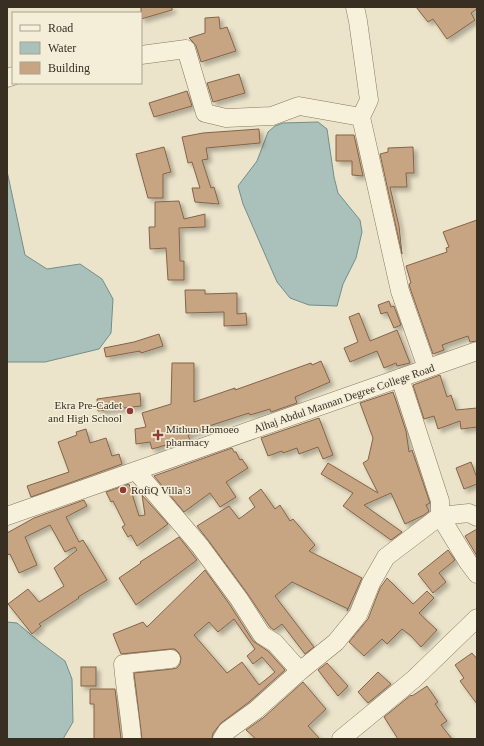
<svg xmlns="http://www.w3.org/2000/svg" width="484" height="746" font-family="'Times New Roman',serif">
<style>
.water{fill:#aac0bb;stroke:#718f89}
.building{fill:#c7a482;stroke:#846447;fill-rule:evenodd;filter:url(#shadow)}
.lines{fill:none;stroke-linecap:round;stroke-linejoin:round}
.minor-casing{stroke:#87775f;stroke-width:19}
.minor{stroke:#f7f1dc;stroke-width:18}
.poi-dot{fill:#923a34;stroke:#f4eed9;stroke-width:1.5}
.labels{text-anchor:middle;stroke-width:3;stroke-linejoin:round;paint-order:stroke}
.street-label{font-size:11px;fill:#392e22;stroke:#f4eed9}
.poi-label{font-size:11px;fill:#392e22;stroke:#f4eed9;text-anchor:start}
</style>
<defs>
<filter id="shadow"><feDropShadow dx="3.5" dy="3.5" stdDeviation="2" flood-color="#0004"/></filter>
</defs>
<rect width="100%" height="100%" fill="#ece4ca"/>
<g class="water">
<polygon points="318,122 327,129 334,177 338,193 360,220 362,232 356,258 343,284 337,306 309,305 290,298 277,282 243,204 238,186 257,161 268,132 275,126 283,123"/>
<polygon points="7,171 25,255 47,269 80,264 102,279 113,299 111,333 99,349 45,362 7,362"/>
<polygon points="7,622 17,623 41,643 65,661 72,679 73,722 63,739 7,739"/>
</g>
<g class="building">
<polygon points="141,7 172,7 172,10 141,19"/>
<polygon points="416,7 477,7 477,9 471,13 475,20 447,39 433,19 428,22"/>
<polygon points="219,17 220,29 227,27 236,51 201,62 196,46 193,42 189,38 205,33 205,18"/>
<polygon points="239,74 245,93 213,102 207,83"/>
<polygon points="187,91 192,106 154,117 149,103"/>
<polygon points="259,129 260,143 206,148 208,159 202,160 211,188 214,187 219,204 195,202 192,188 200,188 192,162 188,163 182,137 203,133"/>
<polygon points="336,135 354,135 363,176 352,175 352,161 336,161"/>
<polygon points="164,147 171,172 163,174 163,198 148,198 136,154"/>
<polygon points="413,147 414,173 406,173 407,187 390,187 399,226 402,254 380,154 388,152 388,148"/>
<polygon points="179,201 184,219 205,214 205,227 179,228 180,261 184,261 184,280 168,280 166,248 150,249 149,227 155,227 155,202"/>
<polygon points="477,220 477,341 470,342 468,336 442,345 444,350 433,354 410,288 409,284 411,283 406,266 447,252 446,248 449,247 443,232"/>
<polygon points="185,290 205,290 205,294 237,293 237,314 246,313 247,325 224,326 224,312 186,313"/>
<polygon points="389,301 391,307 394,306 401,325 394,328 387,312 381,314 378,305"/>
<polygon points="359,313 370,341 397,330 410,363 397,366 396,363 384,368 377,351 350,362 344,348 358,342 349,317"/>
<polygon points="159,334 163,346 141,353 140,351 106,357 104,348 134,342"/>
<polygon points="321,361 330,382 295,397 297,403 271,412 270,409 250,415 249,413 203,428 203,429 188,435 190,440 178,443 177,442 152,449 150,442 136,444 135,429 146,427 142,413 171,404 172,363 194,363 194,402 235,388 235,390 311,363 312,365"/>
<polygon points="440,375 447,397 451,395 456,410 477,408 477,427 461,429 460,421 438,429 434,416 424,419 413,385"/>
<polygon points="393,392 406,431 409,452 412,450 430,503 426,505 429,511 424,515 405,524 391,493 364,505 402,532 391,540 343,506 353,493 321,474 328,463 378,493 363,463 368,460 373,438 360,403"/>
<polygon points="140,393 141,406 98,411 97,399"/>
<polygon points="319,418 333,455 323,459 318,447 299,454 297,448 283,453 282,451 268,456 261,438"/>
<polygon points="86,429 90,443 106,438 112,456 119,454 122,464 31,497 27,486 69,472 58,442 77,435 76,432"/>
<polygon points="232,448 234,452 236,452 240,460 242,459 248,468 226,482 236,497 220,507 210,493 184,512 154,476"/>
<polygon points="471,462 477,478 477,484 464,489 456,468"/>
<polygon points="129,484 139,516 145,515 142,495 168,524 137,546 131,535 128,537 122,527 125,525 113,501 111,502 106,492"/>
<polygon points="261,489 275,509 280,505 290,521 293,519 315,545 309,551 362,578 347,611 348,609 292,582 275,596 314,647 305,654 282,624 274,630 270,627 247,593 208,540 197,526 229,506 239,519 255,507 249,498"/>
<polygon points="84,500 87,506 66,517 79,542 83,540 107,580 78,597 79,598 39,624 41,626 32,634 8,604 28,589 39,602 64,586 54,568 77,550 75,547 65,552 50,525 25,537 37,565 19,573 10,554 7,555 7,533 34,518"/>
<polygon points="477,529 477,556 465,536"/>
<polygon points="179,537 197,560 136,605 119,578 141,563 140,562"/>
<polygon points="448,550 455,560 439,573 446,582 433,593 418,574"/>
<path d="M205,570l25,35 23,36 15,10 17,19 -36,32 -28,21 -8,10 -1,6h-70l-8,-66 38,-4 5,-1 3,-4 1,-6 -2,-5 -4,-4h-5l-49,5 -8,-20 30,-12 4,5zM234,619l21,30 -8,7 6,8 9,-7 13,15 -16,13 -17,-23 -15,11 -33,-38 15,-13 9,10z"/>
<polygon points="387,578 413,604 427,591 434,598 419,613 437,630 421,647 411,636 402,629 387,644 382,639 364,656 349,642 368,619 380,588"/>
<polygon points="472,653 477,659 477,704 460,681 464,678 455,665"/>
<polygon points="327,663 348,686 338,696 318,670"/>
<rect x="81" y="667" width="15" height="19"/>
<polygon points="378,672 391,684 368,703 358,692"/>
<polygon points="303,682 326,709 308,726 320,739 256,739 246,730 263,718"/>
<polygon points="427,686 438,702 435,704 447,721 441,725 452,739 398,739 384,717 411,695 412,696"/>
<polygon points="90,689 115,689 121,739 94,739 94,704 90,704"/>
</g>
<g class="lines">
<defs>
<g id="minor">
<polyline points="355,7 358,21 369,100 361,117 400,291 427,368"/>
<polyline points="141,55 186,49 205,113 226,118 272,116 299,106 361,117"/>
<polyline points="7,78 13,76"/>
<polyline points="400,378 440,501 440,516 468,562 477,574"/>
<polyline points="136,471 200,546 239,599 262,635 275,643 300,671"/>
<polyline points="7,516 477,351"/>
<path d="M132,739c-2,-25 -7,-50 -9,-75l48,-5"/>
<polyline points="222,739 227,731 256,710 300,671 336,642 358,615 371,583 386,557 440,516 469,513 477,517"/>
<polyline points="341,739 414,679 477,618"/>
</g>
</defs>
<use href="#minor" class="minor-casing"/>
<use href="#minor" class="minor"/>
</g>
<g class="poi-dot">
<circle cx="130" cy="411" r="4"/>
<path d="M156 429h4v4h4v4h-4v4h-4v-4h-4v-4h4z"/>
<circle cx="123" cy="490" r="4"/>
</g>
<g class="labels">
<g class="street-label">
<text transform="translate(344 398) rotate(-19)" y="4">Alhaj Abdul Mannan Degree College Road</text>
</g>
<g class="poi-label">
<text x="122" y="409" text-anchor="end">Ekra Pre-Cadet<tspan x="122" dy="13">and High School</tspan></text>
<text x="166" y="433">Mithun Homoeo<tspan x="166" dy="13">pharmacy</tspan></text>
<text x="131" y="494">RofiQ Villa 3</text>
</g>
</g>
<rect width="484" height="746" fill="none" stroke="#392e22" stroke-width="16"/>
<rect x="12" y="12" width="130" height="72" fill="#f4eed9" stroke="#a9a190"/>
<rect x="20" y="25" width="20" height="6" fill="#f7f1dc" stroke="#a9a190"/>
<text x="48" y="32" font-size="12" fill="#392e22">Road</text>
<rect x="20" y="42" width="20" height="12" fill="#aac0bb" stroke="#a9a190"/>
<text x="48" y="52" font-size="12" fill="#392e22">Water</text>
<rect x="20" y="62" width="20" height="12" fill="#c7a482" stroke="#a9a190"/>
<text x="48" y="72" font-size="12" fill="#392e22">Building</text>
</svg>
